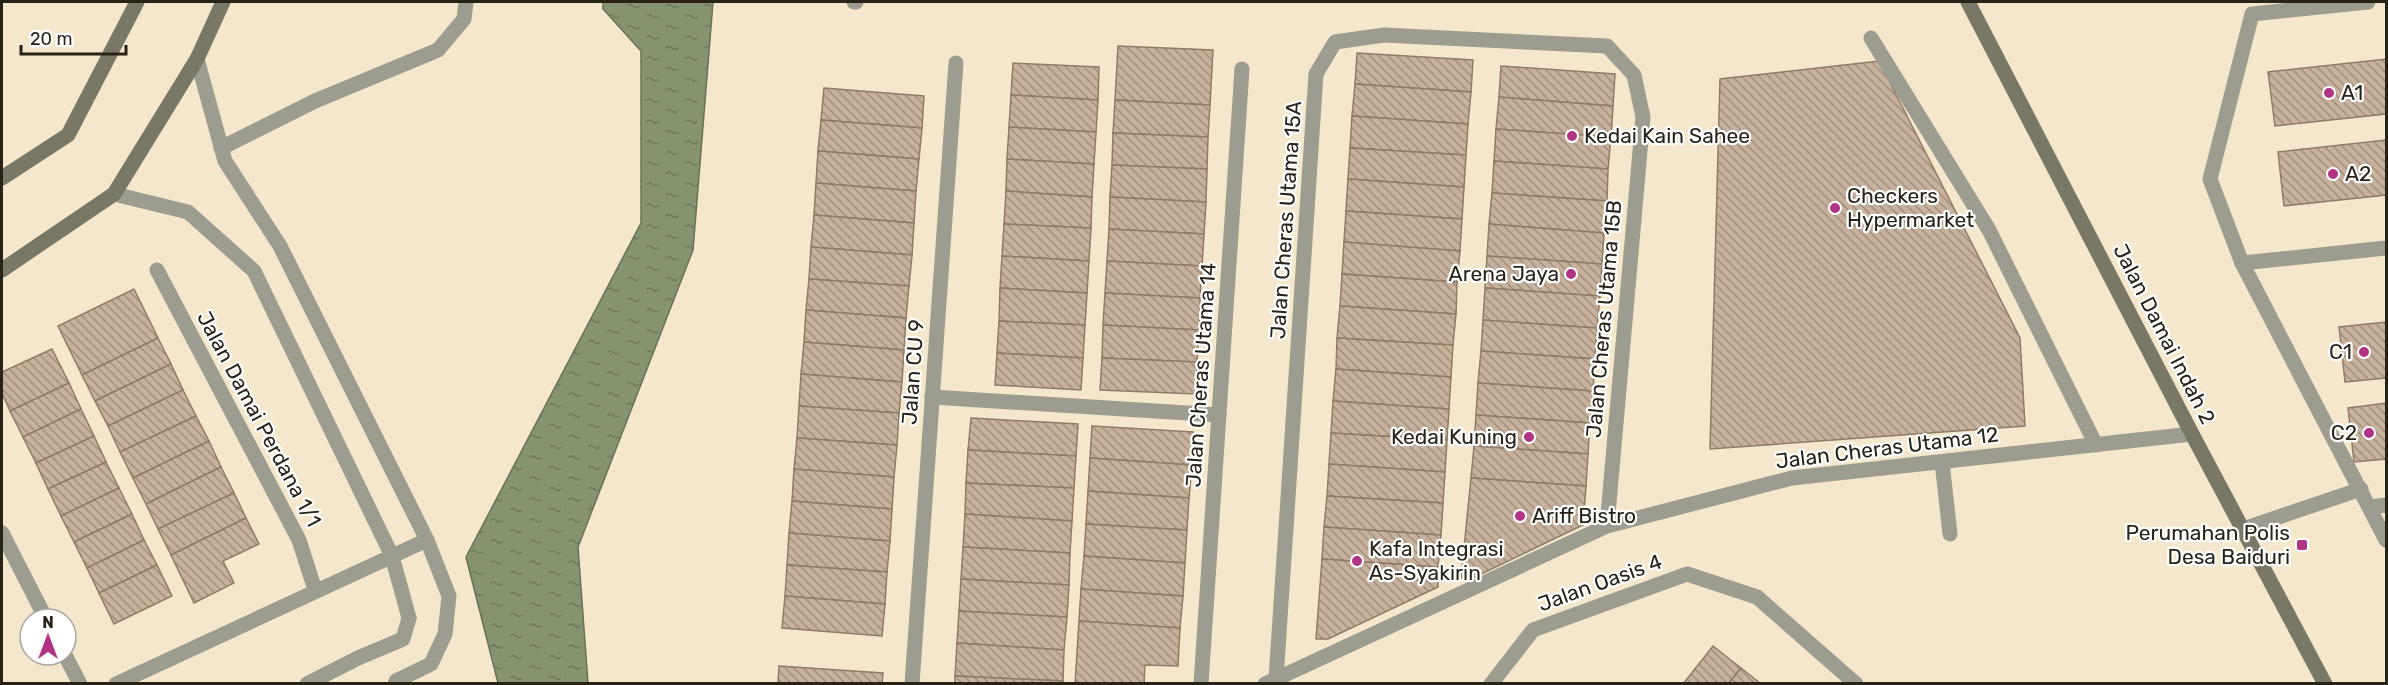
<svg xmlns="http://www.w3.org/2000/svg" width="2388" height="685" font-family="Rubik,sans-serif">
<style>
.water{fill:url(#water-ripples);stroke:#697156;stroke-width:1.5}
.building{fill:url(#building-back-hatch);stroke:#907b67;stroke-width:1.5}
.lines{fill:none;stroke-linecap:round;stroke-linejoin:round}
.lane{stroke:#9d9c90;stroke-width:15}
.street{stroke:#9d9c90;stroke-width:15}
.secondary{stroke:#797866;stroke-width:15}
.poi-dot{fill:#b13383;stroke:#fff;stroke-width:2}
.labels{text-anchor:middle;stroke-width:4.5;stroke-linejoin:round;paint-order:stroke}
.poi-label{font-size:21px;fill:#282319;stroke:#fff;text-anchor:start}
.street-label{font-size:21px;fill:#282319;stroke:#fff}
</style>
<defs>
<pattern id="water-ripples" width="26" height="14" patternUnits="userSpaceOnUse" patternTransform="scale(1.5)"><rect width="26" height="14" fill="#859370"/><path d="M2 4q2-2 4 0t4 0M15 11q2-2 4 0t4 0" fill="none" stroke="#6d785b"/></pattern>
<pattern id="building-back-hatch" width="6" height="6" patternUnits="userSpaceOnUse" patternTransform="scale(1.5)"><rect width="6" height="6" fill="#c7b19c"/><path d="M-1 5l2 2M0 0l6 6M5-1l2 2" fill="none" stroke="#a2907e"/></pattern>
</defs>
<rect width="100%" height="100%" fill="#f4e7cb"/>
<polygon class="water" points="603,2 713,2 693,250 578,547 588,683 498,683 466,557 641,223 641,51 603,9"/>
<g class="building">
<polygon points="1118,46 1213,50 1210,105 1115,100"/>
<polygon points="1357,53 1473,60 1471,92 1355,84"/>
<polygon points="2386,59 2386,114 2275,126 2268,72"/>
<polygon points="1879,61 2020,338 2025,426 1710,449 1720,79"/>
<polygon points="1013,63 1099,67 1098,100 1011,95"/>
<polygon points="1501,66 1615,74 1613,106 1499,97"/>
<polygon points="1355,84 1471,92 1468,124 1352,116"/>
<polygon points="824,88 924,96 922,128 821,120"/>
<polygon points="1011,95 1098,100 1096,132 1009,127"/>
<polygon points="1499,97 1613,106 1611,137 1496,129"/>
<polygon points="1115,100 1210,105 1208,137 1113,133"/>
<polygon points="1352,116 1468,124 1466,155 1350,148"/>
<polygon points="821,120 922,128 919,159 818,151"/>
<polygon points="1009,127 1096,132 1094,164 1007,159"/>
<polygon points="1496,129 1611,137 1608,169 1494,161"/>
<polygon points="1113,133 1208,137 1207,169 1112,165"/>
<polygon points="2386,140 2386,195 2284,206 2278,152"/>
<polygon points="1350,148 1466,155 1464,187 1348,179"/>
<polygon points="818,151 919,159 916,191 816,183"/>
<polygon points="1007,159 1094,164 1092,197 1006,191"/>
<polygon points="1494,161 1608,169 1607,201 1492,193"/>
<polygon points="1112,165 1207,169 1206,202 1110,197"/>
<polygon points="1348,179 1464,187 1462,219 1346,211"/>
<polygon points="816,183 916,191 914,223 814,215"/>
<polygon points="1006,191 1092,197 1091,228 1004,224"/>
<polygon points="1492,193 1607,201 1604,233 1489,224"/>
<polygon points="1110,197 1206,202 1204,234 1109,229"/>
<polygon points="1346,211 1462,219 1460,251 1344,242"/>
<polygon points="814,215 914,223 912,255 811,247"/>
<polygon points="1004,224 1091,228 1089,261 1002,256"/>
<polygon points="1489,224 1604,233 1602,264 1487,256"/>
<polygon points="1109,229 1204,234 1202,266 1107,261"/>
<polygon points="1344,242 1460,251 1457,282 1342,274"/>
<polygon points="811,247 912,255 909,286 809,279"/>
<polygon points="1002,256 1089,261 1087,293 1000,288"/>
<polygon points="1487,256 1602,264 1600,296 1485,288"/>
<polygon points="1107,261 1202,266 1200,298 1105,293"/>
<polygon points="1342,274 1457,282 1456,314 1340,306"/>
<polygon points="809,279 909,286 906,318 806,310"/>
<polygon points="1000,288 1087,293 1085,325 999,321"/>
<polygon points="1485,288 1600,296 1597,328 1483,320"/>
<polygon points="134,289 158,338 82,375 58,326"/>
<polygon points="1105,293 1200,298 1199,330 1103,325"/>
<polygon points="1340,306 1456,314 1453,345 1337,338"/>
<polygon points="806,310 906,318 904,350 804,342"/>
<polygon points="1483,320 1597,328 1595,359 1481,351"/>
<polygon points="999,321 1085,325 1083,358 997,353"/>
<polygon points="2386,322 2386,378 2345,382 2339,327"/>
<polygon points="1103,325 1199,330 1197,362 1102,358"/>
<polygon points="158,338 171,364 95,401 82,375"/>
<polygon points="1337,338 1453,345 1451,377 1336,369"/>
<polygon points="804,342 904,350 902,382 801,374"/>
<polygon points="52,349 69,383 10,411 2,393 2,372"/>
<polygon points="1481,351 1595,359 1593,391 1478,383"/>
<polygon points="997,353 1083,358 1081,390 995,385"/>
<polygon points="1102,358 1197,362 1196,394 1100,390"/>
<polygon points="171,364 183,390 108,426 95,401"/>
<polygon points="1336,369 1451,377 1449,409 1333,401"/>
<polygon points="801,374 902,382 899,413 799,406"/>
<polygon points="69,383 81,409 23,437 10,411"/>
<polygon points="1478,383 1593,391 1590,423 1476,415"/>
<polygon points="183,390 196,416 120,452 108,426"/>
<polygon points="1333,401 1449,409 1447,440 1331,433"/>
<polygon points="2386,403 2386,459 2354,462 2348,408"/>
<polygon points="799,406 899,413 897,445 797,438"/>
<polygon points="81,409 94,436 36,463 23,437"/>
<polygon points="1476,415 1590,423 1588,454 1474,446"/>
<polygon points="196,416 209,441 133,478 120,452"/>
<polygon points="971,418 1078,424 1076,456 968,450"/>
<polygon points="1092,426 1193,432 1192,465 1090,458"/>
<polygon points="1331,433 1447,440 1445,472 1329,464"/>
<polygon points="94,436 106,462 48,489 36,463"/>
<polygon points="797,438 897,445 894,477 794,469"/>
<polygon points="209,441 221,467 146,504 133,478"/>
<polygon points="1474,446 1588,454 1586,486 1471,478"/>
<polygon points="968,450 1076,456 1074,488 966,483"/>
<polygon points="1090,458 1192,465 1189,498 1088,491"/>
<polygon points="106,462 119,488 61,516 48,489"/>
<polygon points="1329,464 1445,472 1443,503 1327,496"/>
<polygon points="221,467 234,493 158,529 146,504"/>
<polygon points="794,469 894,477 892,509 792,501"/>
<polygon points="1471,478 1586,486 1583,525 1473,578 1461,578"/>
<polygon points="966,483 1074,488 1072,521 965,514"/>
<polygon points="119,488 132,514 74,542 61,516"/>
<polygon points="1088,491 1189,498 1187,530 1086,524"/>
<polygon points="234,493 246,518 171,555 158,529"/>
<polygon points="1327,496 1443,503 1441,535 1324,527"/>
<polygon points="792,501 892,509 890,541 789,533"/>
<polygon points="132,514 144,540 87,568 74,542"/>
<polygon points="965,514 1072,521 1070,553 963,547"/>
<polygon points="246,518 259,544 223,561 234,583 194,603 171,555"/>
<polygon points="1086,524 1187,530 1185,563 1084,556"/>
<polygon points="1324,527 1441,535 1438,567 1322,559"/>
<polygon points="789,533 890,541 887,572 787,565"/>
<polygon points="144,540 157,565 99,593 87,568"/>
<polygon points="963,547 1070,553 1069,585 961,579"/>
<polygon points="1084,556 1185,563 1183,596 1081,589"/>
<polygon points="1322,559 1438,567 1438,587 1328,639 1316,639"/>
<polygon points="157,565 172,596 114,624 99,593"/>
<polygon points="787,565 887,572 885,604 785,596"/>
<polygon points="961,579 1069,585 1067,617 959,611"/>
<polygon points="1081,589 1183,596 1180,628 1079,621"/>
<polygon points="785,596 885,604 882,636 782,628"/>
<polygon points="959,611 1067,617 1064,650 957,643"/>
<polygon points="1079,621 1180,628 1178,666 1145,665 1144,684 1075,684"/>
<polygon points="957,643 1064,650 1063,681 955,676"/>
<polygon points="1713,646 1741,668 1728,684 1683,684"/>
<polygon points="779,666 883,673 882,684 778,684"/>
<polygon points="1741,668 1761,684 1728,684"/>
<polygon points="955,676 1063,681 1063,684 955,684"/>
</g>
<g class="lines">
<g class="lane">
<polyline points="2368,2 2252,14 2210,179 2242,263 2386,540"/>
<polyline points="1871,38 1989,230 2096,445"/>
<polyline points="221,148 315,101 438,50 464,19 466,2"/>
<polyline points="2242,263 2386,248"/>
<polyline points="932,397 1219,415"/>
<polyline points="1942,462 1950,534"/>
<polyline points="2370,507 2386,505"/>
<polyline points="2243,529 2361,489"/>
<polyline points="1276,679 1316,74 1335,42 1384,35 1607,46 1634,75 1643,117 1607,526"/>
<polyline points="307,684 358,658 403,639 409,618"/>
</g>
<g class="street">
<polyline points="854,2 856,2"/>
<polyline points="197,59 225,161 280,246 427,540 449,596 445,634 431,664 396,681 395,684"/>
<polyline points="114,194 188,212 254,271 392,556 409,618"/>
<polyline points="157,270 299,540 315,590"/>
<polyline points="2,533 46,619"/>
<polyline points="65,655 80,684"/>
<polyline points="116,684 427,540"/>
<polyline points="912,684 956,63"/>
<polyline points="1201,684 1242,69"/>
<polyline points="1265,684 1607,526 1792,478 2192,434"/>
<polyline points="1491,684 1533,630 1687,574 1757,597 1856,684"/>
</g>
<g class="secondary">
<polyline points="1968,2 2192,434 2325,684"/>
<polyline points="2,178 68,135 137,2"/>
<polyline points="2,270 114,194 197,59 223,2"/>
</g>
</g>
<g class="poi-dot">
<circle cx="2329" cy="93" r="6"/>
<circle cx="1572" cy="136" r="6"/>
<circle cx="2333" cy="174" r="6"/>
<circle cx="1835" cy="208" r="6"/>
<circle cx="1571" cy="274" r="6"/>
<circle cx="2364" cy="352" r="6"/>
<circle cx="2369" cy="433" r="6"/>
<circle cx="1529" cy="437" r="6"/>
<circle cx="1520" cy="516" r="6"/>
<rect x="2296" y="539" width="12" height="12" rx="3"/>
<circle cx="1357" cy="561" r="6"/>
</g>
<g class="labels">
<g class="poi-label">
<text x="2341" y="100">A1</text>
<text x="1584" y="143">Kedai Kain Sahee</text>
<text x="2345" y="181">A2</text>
<text x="1847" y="203">Checkers<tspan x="1847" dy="24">Hypermarket</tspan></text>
<text x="1559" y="281" text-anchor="end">Arena Jaya</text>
<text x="2352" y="359" text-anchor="end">C1</text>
<text x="2357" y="440" text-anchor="end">C2</text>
<text x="1517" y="444" text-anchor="end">Kedai Kuning</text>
<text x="1532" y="523">Ariff Bistro</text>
<text x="2290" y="540" text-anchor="end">Perumahan Polis<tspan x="2290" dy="24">Desa Baiduri</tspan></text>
<text x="1369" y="556">Kafa Integrasi<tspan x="1369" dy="24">As-Syakirin</tspan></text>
</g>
<g class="street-label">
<text transform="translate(1286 220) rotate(-86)" y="7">Jalan Cheras Utama 15A</text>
<text transform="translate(1604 319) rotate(-85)" y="7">Jalan Cheras Utama 15B</text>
<text transform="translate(2164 334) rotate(63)" y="7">Jalan Damai Indah 2</text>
<text transform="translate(913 372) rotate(-86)" y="7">Jalan CU 9</text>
<text transform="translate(1201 375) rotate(-86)" y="7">Jalan Cheras Utama 14</text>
<text transform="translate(259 419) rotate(62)" y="7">Jalan Damai Perdana 1/1</text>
<text transform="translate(1887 448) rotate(-7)" y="7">Jalan Cheras Utama 12</text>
<text transform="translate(1600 583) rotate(-20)" y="7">Jalan Oasis 4</text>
</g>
</g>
<rect width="2388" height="685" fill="none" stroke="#282319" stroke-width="6"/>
<g transform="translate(48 637)"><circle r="28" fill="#ffffff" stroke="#a9a7a3" stroke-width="1.5"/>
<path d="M0-4.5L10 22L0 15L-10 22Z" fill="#b13383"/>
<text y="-9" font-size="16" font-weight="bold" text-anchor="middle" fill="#282319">N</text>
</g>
<path d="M21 45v9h105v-9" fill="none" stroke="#282319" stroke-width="3"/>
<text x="30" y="45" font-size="18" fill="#282319" stroke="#ffffff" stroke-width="4.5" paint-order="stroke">20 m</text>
</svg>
